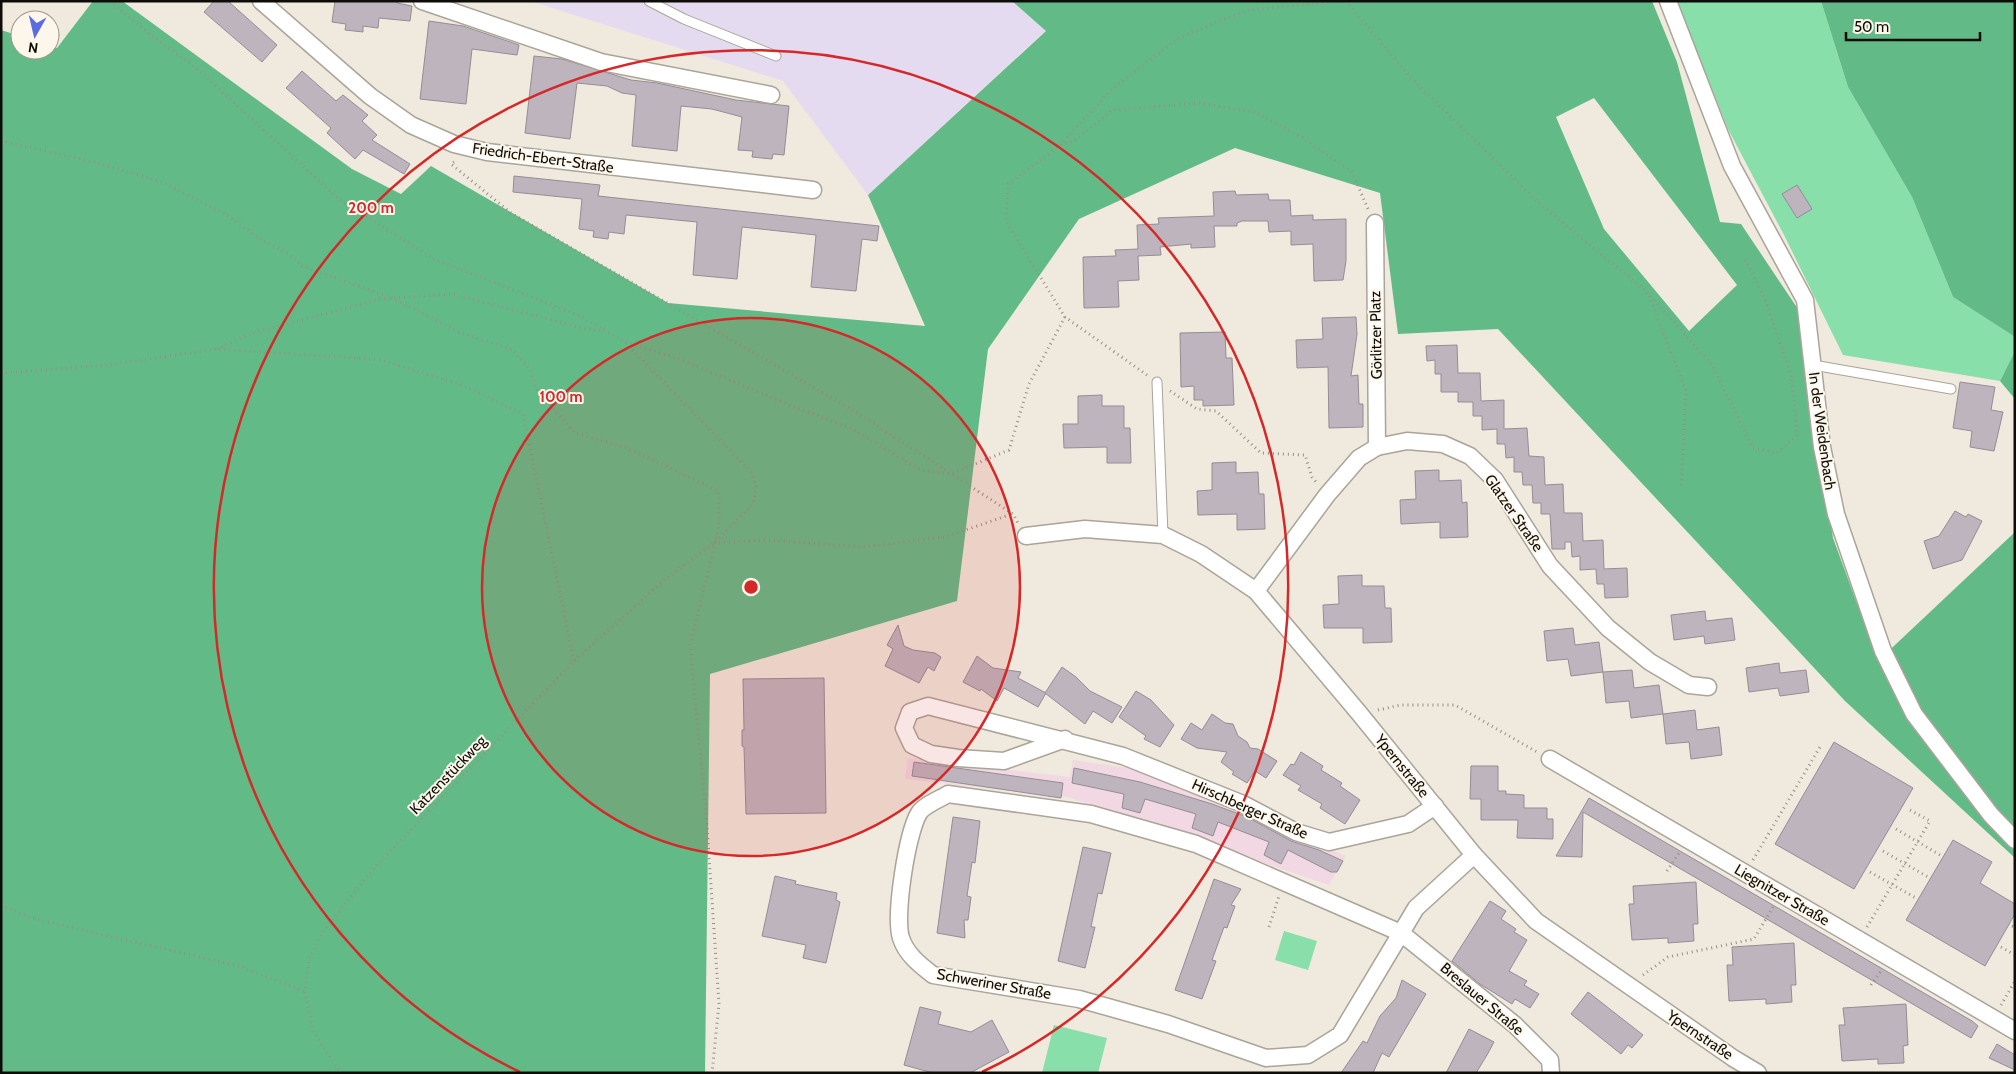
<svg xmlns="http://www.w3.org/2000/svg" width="2016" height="1074" font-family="Cabin,sans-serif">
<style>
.industrial{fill:#f1d8e2}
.education{fill:#e5dbf0}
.green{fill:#88dfaa}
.forest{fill:#62bb87;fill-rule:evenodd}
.building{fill:#bdb4be;stroke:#958c96}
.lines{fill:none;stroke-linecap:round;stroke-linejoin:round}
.lane-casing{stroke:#aaa499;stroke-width:11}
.street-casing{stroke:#aaa499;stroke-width:19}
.path{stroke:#959087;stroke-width:3;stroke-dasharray:1 4;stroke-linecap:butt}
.lane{stroke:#fff;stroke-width:9}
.street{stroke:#fff;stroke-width:16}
.ring{fill:none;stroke:#d62828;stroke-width:2.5}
.labels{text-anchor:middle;stroke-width:4;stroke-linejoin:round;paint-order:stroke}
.street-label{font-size:15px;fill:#0e0c08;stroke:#fdf6ea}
.centre{fill:#d62828;stroke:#fdf6ea;stroke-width:2.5}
.ring-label{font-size:15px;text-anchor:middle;font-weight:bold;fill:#d62828;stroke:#fdf6ea;stroke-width:4;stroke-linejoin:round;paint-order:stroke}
</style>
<rect width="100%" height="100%" fill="#f0e9dd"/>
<polygon class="industrial" points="908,758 1070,777 1073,760 1135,769 1346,856 1329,885 1068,797 905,779"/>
<polygon class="education" points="530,1 1012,1 1046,30 868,195 783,81"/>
<g class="green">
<polygon points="1677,1 1821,1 1848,87 1912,197 1953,297 2015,337 2015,351 2000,381 1843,355 1784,235 1728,129"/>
<polygon points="1284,931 1317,941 1308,970 1275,960"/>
<polygon points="1054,1025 1107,1038 1098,1073 1042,1073"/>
</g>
<g class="forest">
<path d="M93,1h29l230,168 49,25 30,-28 237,137 257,23 -57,-131 178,-164 -34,-30h640l25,61 43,160 21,2 57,85 35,229 45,123 137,-129v326l-170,-157 -347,-372 -100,5 -18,-141 -145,-45 -156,71 -91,130 -31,252 -247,73 -5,399h-704v-1043l19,6v14h30v-4l7,2zM1594,98l143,187 -48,46 -85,-102 -48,-112z"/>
<polygon points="1821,1 2015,1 2015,337 1953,297 1912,197 1848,87"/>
<polygon points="2015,351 2015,399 2000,381"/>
</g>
<g class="building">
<polygon points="214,1 228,1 277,45 262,62 204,12"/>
<polygon points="335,1 397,1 397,3 412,6 410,21 379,18 378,28 363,26 363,32 345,30 346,24 332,22"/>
<polygon points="429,21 463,26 519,45 517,55 472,49 466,104 420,99"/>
<polygon points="534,56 562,59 631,80 657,83 736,100 789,106 784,155 773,154 772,159 752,157 753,151 738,150 742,117 712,109 681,106 677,151 632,146 636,95 622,93 607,86 577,83 570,139 525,133"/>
<polygon points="302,71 336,101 343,95 368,115 362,121 377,135 372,140 410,164 404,174 363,150 355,159 327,133 331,128 286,88"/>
<polygon points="514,176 600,185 598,196 879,226 877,241 862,239 856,291 811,287 816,235 742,227 737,279 693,275 697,222 626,215 624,234 609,232 608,239 593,237 594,231 579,229 582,199 513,192"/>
<polygon points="1797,185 1812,209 1797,218 1782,194"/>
<polygon points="1235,191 1236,195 1268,194 1269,200 1290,200 1291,216 1313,215 1313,220 1346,219 1346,261 1343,280 1314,281 1313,244 1291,245 1291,231 1269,232 1268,221 1242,221 1237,223 1237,226 1214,226 1215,247 1191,248 1191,244 1160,247 1161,255 1138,256 1139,280 1118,281 1119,307 1084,308 1083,257 1116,256 1115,250 1138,249 1137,225 1159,224 1158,218 1214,216 1213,192"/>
<polygon points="1356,317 1357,334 1351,376 1358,375 1359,404 1363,404 1363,427 1329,428 1328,367 1297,368 1296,340 1323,339 1322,318"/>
<polygon points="1225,332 1226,358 1232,358 1234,405 1203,406 1203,400 1194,400 1194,386 1181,387 1180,333"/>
<polygon points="1457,345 1458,373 1480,373 1481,401 1504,400 1504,429 1527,428 1529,456 1544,457 1545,485 1563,484 1564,513 1582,513 1583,541 1603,540 1604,569 1627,568 1628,597 1605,598 1604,584 1597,584 1596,569 1580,570 1580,556 1572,557 1571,542 1565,542 1565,549 1552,549 1550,514 1541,514 1541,503 1533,503 1532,485 1523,485 1522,472 1514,472 1514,457 1506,458 1505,444 1497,444 1497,429 1482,430 1482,416 1473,416 1473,402 1458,402 1458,392 1441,392 1441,374 1435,374 1435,360 1427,361 1426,346"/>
<polygon points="1960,382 1995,387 1991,410 2003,412 1994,451 1970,447 1972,431 1953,428"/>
<polygon points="1102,395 1102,406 1124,406 1124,428 1130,428 1131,463 1107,463 1107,447 1064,448 1063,424 1078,424 1078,396"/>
<polygon points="1236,462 1236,473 1258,472 1259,494 1264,494 1265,529 1237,530 1237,514 1198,515 1197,491 1212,490 1212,463"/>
<polygon points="1439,470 1439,481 1461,480 1462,503 1467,502 1468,537 1440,538 1440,522 1401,524 1400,500 1416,499 1415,471"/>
<polygon points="1955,511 1966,517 1968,514 1982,521 1962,560 1933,569 1924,541 1939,536"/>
<polygon points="1362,575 1362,586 1384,586 1385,608 1391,608 1392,642 1363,643 1363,628 1324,628 1323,605 1339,604 1338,576"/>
<polygon points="1705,611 1706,621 1732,618 1735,640 1705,644 1704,636 1674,640 1671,615"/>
<polygon points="898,625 904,646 913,650 935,653 941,657 934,671 928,667 919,683 885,666 893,649 887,645"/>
<polygon points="1573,628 1575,645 1599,642 1603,672 1571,676 1568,659 1547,661 1544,631"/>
<polygon points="977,656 993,668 1021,672 1018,678 1046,693 1038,707 1004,688 997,701 981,689 980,691 963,682"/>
<polygon points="1779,663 1780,673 1806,670 1809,692 1780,696 1778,688 1749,692 1746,668"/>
<polygon points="1062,667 1076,677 1090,691 1122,707 1112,723 1093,711 1085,724 1045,693"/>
<polygon points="1632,670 1634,688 1659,685 1663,714 1631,718 1629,701 1606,703 1603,672"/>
<polygon points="824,678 826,813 746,814 744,747 742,746 742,730 744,730 743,679"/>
<polygon points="1136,691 1151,700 1174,725 1160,747 1144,739 1146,736 1119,717"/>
<polygon points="1695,710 1697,730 1719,727 1722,755 1691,759 1689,742 1666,744 1663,714"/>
<polygon points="1212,714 1225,723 1233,724 1238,736 1247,742 1250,748 1258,749 1277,761 1266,778 1255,771 1247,783 1232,774 1234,772 1221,762 1227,752 1197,748 1181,739 1191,723 1202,730"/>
<polygon points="1834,742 1913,788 1854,889 1775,844"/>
<polygon points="1301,752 1323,766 1321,770 1342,783 1340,786 1360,800 1345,824 1320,808 1322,804 1298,790 1301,786 1283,775 1291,764 1294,765"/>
<polygon points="914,762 1063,783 1061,798 912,776"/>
<polygon points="1471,766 1498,766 1498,791 1506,791 1506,794 1524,795 1524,808 1547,808 1547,819 1553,819 1553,839 1517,838 1518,820 1481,820 1481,799 1470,799"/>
<polygon points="1074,768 1140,782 1212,804 1247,817 1291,841 1319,850 1343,861 1337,872 1331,872 1288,850 1281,864 1264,855 1269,842 1218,822 1213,836 1192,828 1196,814 1145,799 1140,813 1122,808 1124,794 1072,783"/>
<polygon points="1589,798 1972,1021 1978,1026 1971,1038 1583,812 1582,857 1556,856"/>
<polygon points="953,817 980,821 975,863 972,862 967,896 971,897 968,920 964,920 965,938 937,933"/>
<polygon points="1953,840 1992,862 1980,883 2015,904 2015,914 1985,966 1906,920"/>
<polygon points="1083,847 1111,853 1102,894 1098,893 1091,927 1095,927 1085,968 1058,961"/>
<polygon points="775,876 796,881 795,884 837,893 836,900 840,902 826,963 803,958 806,945 762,936"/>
<polygon points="1214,879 1241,889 1231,905 1235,906 1227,928 1224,927 1212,960 1216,961 1202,999 1175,990"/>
<polygon points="1696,882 1698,924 1693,924 1694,941 1668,943 1668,938 1632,940 1629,904 1634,904 1633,886"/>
<polygon points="1490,901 1506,911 1501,919 1516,929 1514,932 1527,940 1509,971 1527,981 1524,985 1539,994 1530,1008 1515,999 1512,1004 1480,984 1452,961"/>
<polygon points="1794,943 1796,985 1791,985 1792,1002 1766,1004 1766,999 1729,1001 1727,965 1733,965 1732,947"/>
<polygon points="1402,980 1426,994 1389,1057 1382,1053 1373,1073 1341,1073 1363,1041 1367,1043 1380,1016 1396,998"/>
<polygon points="1588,992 1643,1035 1632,1048 1628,1045 1621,1054 1571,1014"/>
<polygon points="1906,1004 1908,1045 1903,1046 1904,1063 1878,1064 1878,1059 1842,1061 1839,1025 1845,1025 1843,1008"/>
<polygon points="920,1007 941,1012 938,1024 971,1032 992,1020 1009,1052 970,1073 933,1073 904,1065"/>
<polygon points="1469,1029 1494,1042 1487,1055 1476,1073 1446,1073"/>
<polygon points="1997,1044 2015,1055 2015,1070 1989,1058"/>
</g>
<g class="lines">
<defs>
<g id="lane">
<polyline points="649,1 684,19 776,56"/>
<polyline points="1813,365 1951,389"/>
<polyline points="1157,382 1163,535"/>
</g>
<g id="street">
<polyline points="261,1 370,96 411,125 454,144 487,152 813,190"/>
<polyline points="422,1 601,62 771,95"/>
<polyline points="1668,1 1732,166 1805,300 1822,447 1836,514 1883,651 1914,714 1991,815 2015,840"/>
<polyline points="1375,223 1377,447"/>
<polyline points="1026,536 1085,529 1163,535 1201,554 1256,591 1359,713 1474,855 1536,921 1733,1058 1758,1073"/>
<polyline points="1256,591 1327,495 1359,458 1377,447 1407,441 1443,444 1470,456 1495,480 1550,566 1608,628 1650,662 1689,685 1708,687"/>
<polyline points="1065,739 1004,761 958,758 931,754 912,745 904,728 910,712 928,706 1123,756 1243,804 1296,832 1329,842 1408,824 1435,806"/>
<polyline points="1550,759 2015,1031"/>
<path d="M1474,855l-58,53 -76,127 -32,20 -42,3 -98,-34 -89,-25 -146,-24c-13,-10 -27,-21 -32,-37 -7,-22 6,-105 18,-125 5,-8 21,-14 29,-19l143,20 105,30 205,89 114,92 35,35 1,13"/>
</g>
</defs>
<use href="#lane" class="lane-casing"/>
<use href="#street" class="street-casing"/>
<g class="path">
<polyline points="110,1 148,33 195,67 340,200 434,259 580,316 625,342 751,472 756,486 753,504 714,543 669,576 574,661 374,868 322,933 309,960 305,992 314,1033 341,1073"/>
<polyline points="1346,1 1411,78 1538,202 1648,293 1712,365 1753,448 1777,453 1797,435 1792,378 1765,299 1744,257"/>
<polyline points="1,141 98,163 162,182 227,215 257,237 289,254 302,266 392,298 459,332 513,350 530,370 536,389 575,433 625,447 719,491 719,526 690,646 706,812 719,1004 712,1073"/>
<polyline points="1061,145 1074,141 1112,110 1199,103 1255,112 1303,138 1352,172 1368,209"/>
<polyline points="454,162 451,164 511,213 856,412 1013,514 1018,523"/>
<polyline points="1649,296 1686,391 1681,488"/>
<polyline points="626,342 682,360 797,408 851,428 920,470 951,474 1009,450 1029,384 1065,317"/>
<polyline points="217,349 250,334 380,299 452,294 582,328 601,331"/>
<polyline points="1,373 108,365 217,349 381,360 462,385 523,414 574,661"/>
<polyline points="1147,375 1065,317 1006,221 1008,184 1059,146 1112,89 1180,37 1248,10 1344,1"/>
<polyline points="1170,391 1197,409 1216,411 1261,453 1305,455 1312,477 1317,483"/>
<polyline points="714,543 766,540 863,547 945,537 1012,514"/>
<polyline points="1378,710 1401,705 1455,705 1537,752"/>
<polyline points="1896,829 1940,855"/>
<polyline points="1883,851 1928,877"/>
<polyline points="1753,860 1820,747"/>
<polyline points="1667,871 1679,853"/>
<polyline points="1870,872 1916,898"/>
<polyline points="1,905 31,918 242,967 305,992"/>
<polyline points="2012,926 2015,927"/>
<polyline points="1269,927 1279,896"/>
<polyline points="1867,927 1930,821 1908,809"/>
<polyline points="2001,947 2015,955"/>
<polyline points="1643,975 1668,957 1754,939 1773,907"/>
<polyline points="1871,985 1881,971"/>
<polyline points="2001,1005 2015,981"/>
</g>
<use href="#lane" class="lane"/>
<use href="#street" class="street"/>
</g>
<circle cx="751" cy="587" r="269" fill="#d62828" fill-opacity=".12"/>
<g class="ring">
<circle cx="751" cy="587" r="269"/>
<path d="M520 1072A537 537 0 1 1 982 1072"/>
</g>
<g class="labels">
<g class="street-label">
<text transform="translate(543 158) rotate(8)" y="5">Friedrich-Ebert-Straße</text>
<text transform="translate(1376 335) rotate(-91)" y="5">Görlitzer Platz</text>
<text transform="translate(1822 431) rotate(82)" y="5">In der Weidenbach</text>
<text transform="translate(1514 513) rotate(55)" y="5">Glatzer Straße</text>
<text transform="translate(1402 766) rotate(51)" y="5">Ypernstraße</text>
<text transform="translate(448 775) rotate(-46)" y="5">Katzenstückweg</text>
<text transform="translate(1250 809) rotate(24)" y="5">Hirschberger Straße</text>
<text transform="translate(1782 895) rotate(30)" y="5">Liegnitzer Straße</text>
<text transform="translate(994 984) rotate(10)" y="5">Schweriner Straße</text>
<text transform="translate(1482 999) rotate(40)" y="5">Breslauer Straße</text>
<text transform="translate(1700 1035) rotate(34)" y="5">Ypernstraße</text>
</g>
</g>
<circle cx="751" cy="587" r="8" class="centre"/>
<g class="ring-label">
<text x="371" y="213">200 m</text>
<text x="561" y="402">100 m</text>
</g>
<rect width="2016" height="1074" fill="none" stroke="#0e0c08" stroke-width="5"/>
<g transform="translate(35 35) rotate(188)"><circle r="24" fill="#fdf6ea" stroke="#9d9890"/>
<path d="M0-4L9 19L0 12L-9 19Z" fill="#5b6be2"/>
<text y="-8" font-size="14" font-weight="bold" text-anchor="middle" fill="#0e0c08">N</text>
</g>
<path d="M1846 32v8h134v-8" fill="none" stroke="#0e0c08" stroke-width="2.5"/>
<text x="1854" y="32" font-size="15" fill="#0e0c08" stroke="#fdf6ea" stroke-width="4" paint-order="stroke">50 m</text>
</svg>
